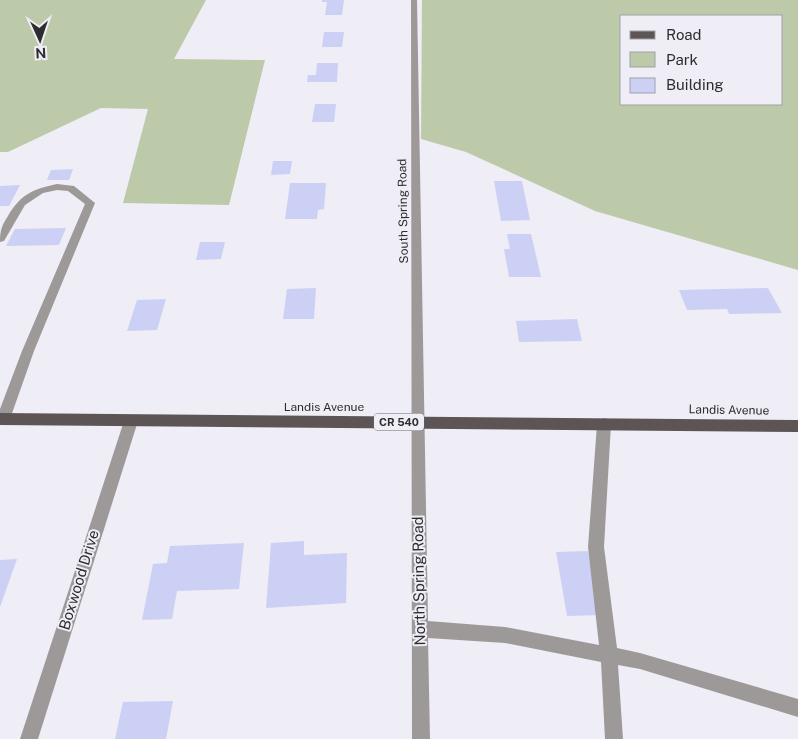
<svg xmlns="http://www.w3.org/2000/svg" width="798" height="739" font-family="'Public Sans',sans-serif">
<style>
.green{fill:#bccaaa;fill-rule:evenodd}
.building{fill:#ccd0f4}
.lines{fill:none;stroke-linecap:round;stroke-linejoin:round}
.minor{fill:#9e9999;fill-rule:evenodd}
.major{fill:#5d5455;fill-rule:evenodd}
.labels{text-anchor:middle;stroke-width:4;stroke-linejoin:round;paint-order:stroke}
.shield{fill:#efedf6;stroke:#67666b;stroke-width:1}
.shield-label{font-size:11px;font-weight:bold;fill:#2d2c30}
.street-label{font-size:12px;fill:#2d2c30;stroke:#efedf6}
.near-street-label{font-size:15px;fill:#2d2c30;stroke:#efedf6}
</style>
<rect width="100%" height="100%" fill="#efedf6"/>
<g class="green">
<polygon points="0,0 206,0 174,59 265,60 229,205 123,203 148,109 101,108 8,152 0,152"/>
<path d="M422,0h376v270l-203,-59 -129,-59 -45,-13zM622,16h160v88h-160z"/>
</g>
<g class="building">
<polygon points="322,0 344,0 342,15 325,15 327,2 322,2"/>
<polygon points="324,32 344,32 342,47 322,47"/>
<polygon points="317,63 338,63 337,82 307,82 308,75 316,75"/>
<polygon points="315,104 336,104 334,122 312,122"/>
<polygon points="273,161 292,161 290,174 271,175"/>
<polygon points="73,169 69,180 47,180 51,170"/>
<polygon points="494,181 522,181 530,220 501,221"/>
<polygon points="290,183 326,183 324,209 318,210 317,219 285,219"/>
<polygon points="20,185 9,206 0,206 0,186"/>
<polygon points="66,228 59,245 6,246 15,229"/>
<polygon points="507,234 531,234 541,277 509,277 504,249 510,249"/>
<polygon points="200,242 225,242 221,259 196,260"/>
<polygon points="316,288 314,319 283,319 287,289"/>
<polygon points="768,288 782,313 729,314 727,309 687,310 679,290"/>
<polygon points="166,299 157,330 127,331 137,300"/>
<polygon points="577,319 582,341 519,342 516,321"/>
<polygon points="304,541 304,555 347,553 346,603 266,608 271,543"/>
<polygon points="244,543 239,589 177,591 172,619 142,620 153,564 167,563 170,546"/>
<polygon points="588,551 601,615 567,616 556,552"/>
<polygon points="17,559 0,607 0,560"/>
<polygon points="173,701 166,739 115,739 123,702"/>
</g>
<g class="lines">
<g class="minor">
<polygon points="411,0 417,0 428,621 505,627 599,645 588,547 597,424 599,420 604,418 609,420 611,424 604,547 617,648 640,653 798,699 798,717 640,669 618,665 623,739 605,739 601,662 505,643 428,638 430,739 412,739"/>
<path d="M57,184l17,2 21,17 -61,148 -24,68 -2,4 -8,1v-15l22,-58 63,-147 -17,-13 -11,-1 -14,3 -18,12 -21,36 -4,1c0,-12 2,-17 8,-26 13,-22 25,-27 49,-32z"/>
<polygon points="131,415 136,417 138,421 38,739 20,739 124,421 126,417"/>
</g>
<polygon class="major" points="0,413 798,420 798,432 0,425"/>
</g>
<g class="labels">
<rect class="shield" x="374" y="413.5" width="50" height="17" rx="4"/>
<g class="shield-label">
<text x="399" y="426">CR 540</text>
</g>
<g class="street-label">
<text transform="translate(403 211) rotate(-91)" y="4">South Spring Road</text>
<text x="324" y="411">Landis Avenue</text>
<text transform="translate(729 410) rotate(1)" y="4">Landis Avenue</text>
</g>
<g class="near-street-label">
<text transform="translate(79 580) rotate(-73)" y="5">Boxwood Drive</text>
<text transform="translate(419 581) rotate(-91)" y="5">North Spring Road</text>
</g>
</g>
<rect x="620" y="15" width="162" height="90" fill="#efedf6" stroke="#a1a0a7"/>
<rect x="630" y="31" width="25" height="8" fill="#5d5455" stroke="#a1a0a7"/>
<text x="666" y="40" font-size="15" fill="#2d2c30">Road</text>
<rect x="630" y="52" width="25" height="15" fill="#bccaaa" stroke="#a1a0a7"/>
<text x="666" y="65" font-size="15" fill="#2d2c30">Park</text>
<rect x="630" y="78" width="25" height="15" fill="#ccd0f4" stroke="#a1a0a7"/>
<text x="666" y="90" font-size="15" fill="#2d2c30">Building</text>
<g transform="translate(40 40) rotate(177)" stroke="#efedf6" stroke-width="4" paint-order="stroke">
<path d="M0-4L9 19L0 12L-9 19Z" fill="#2d2c30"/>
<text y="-8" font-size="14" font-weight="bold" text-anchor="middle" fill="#2d2c30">N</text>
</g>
</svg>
